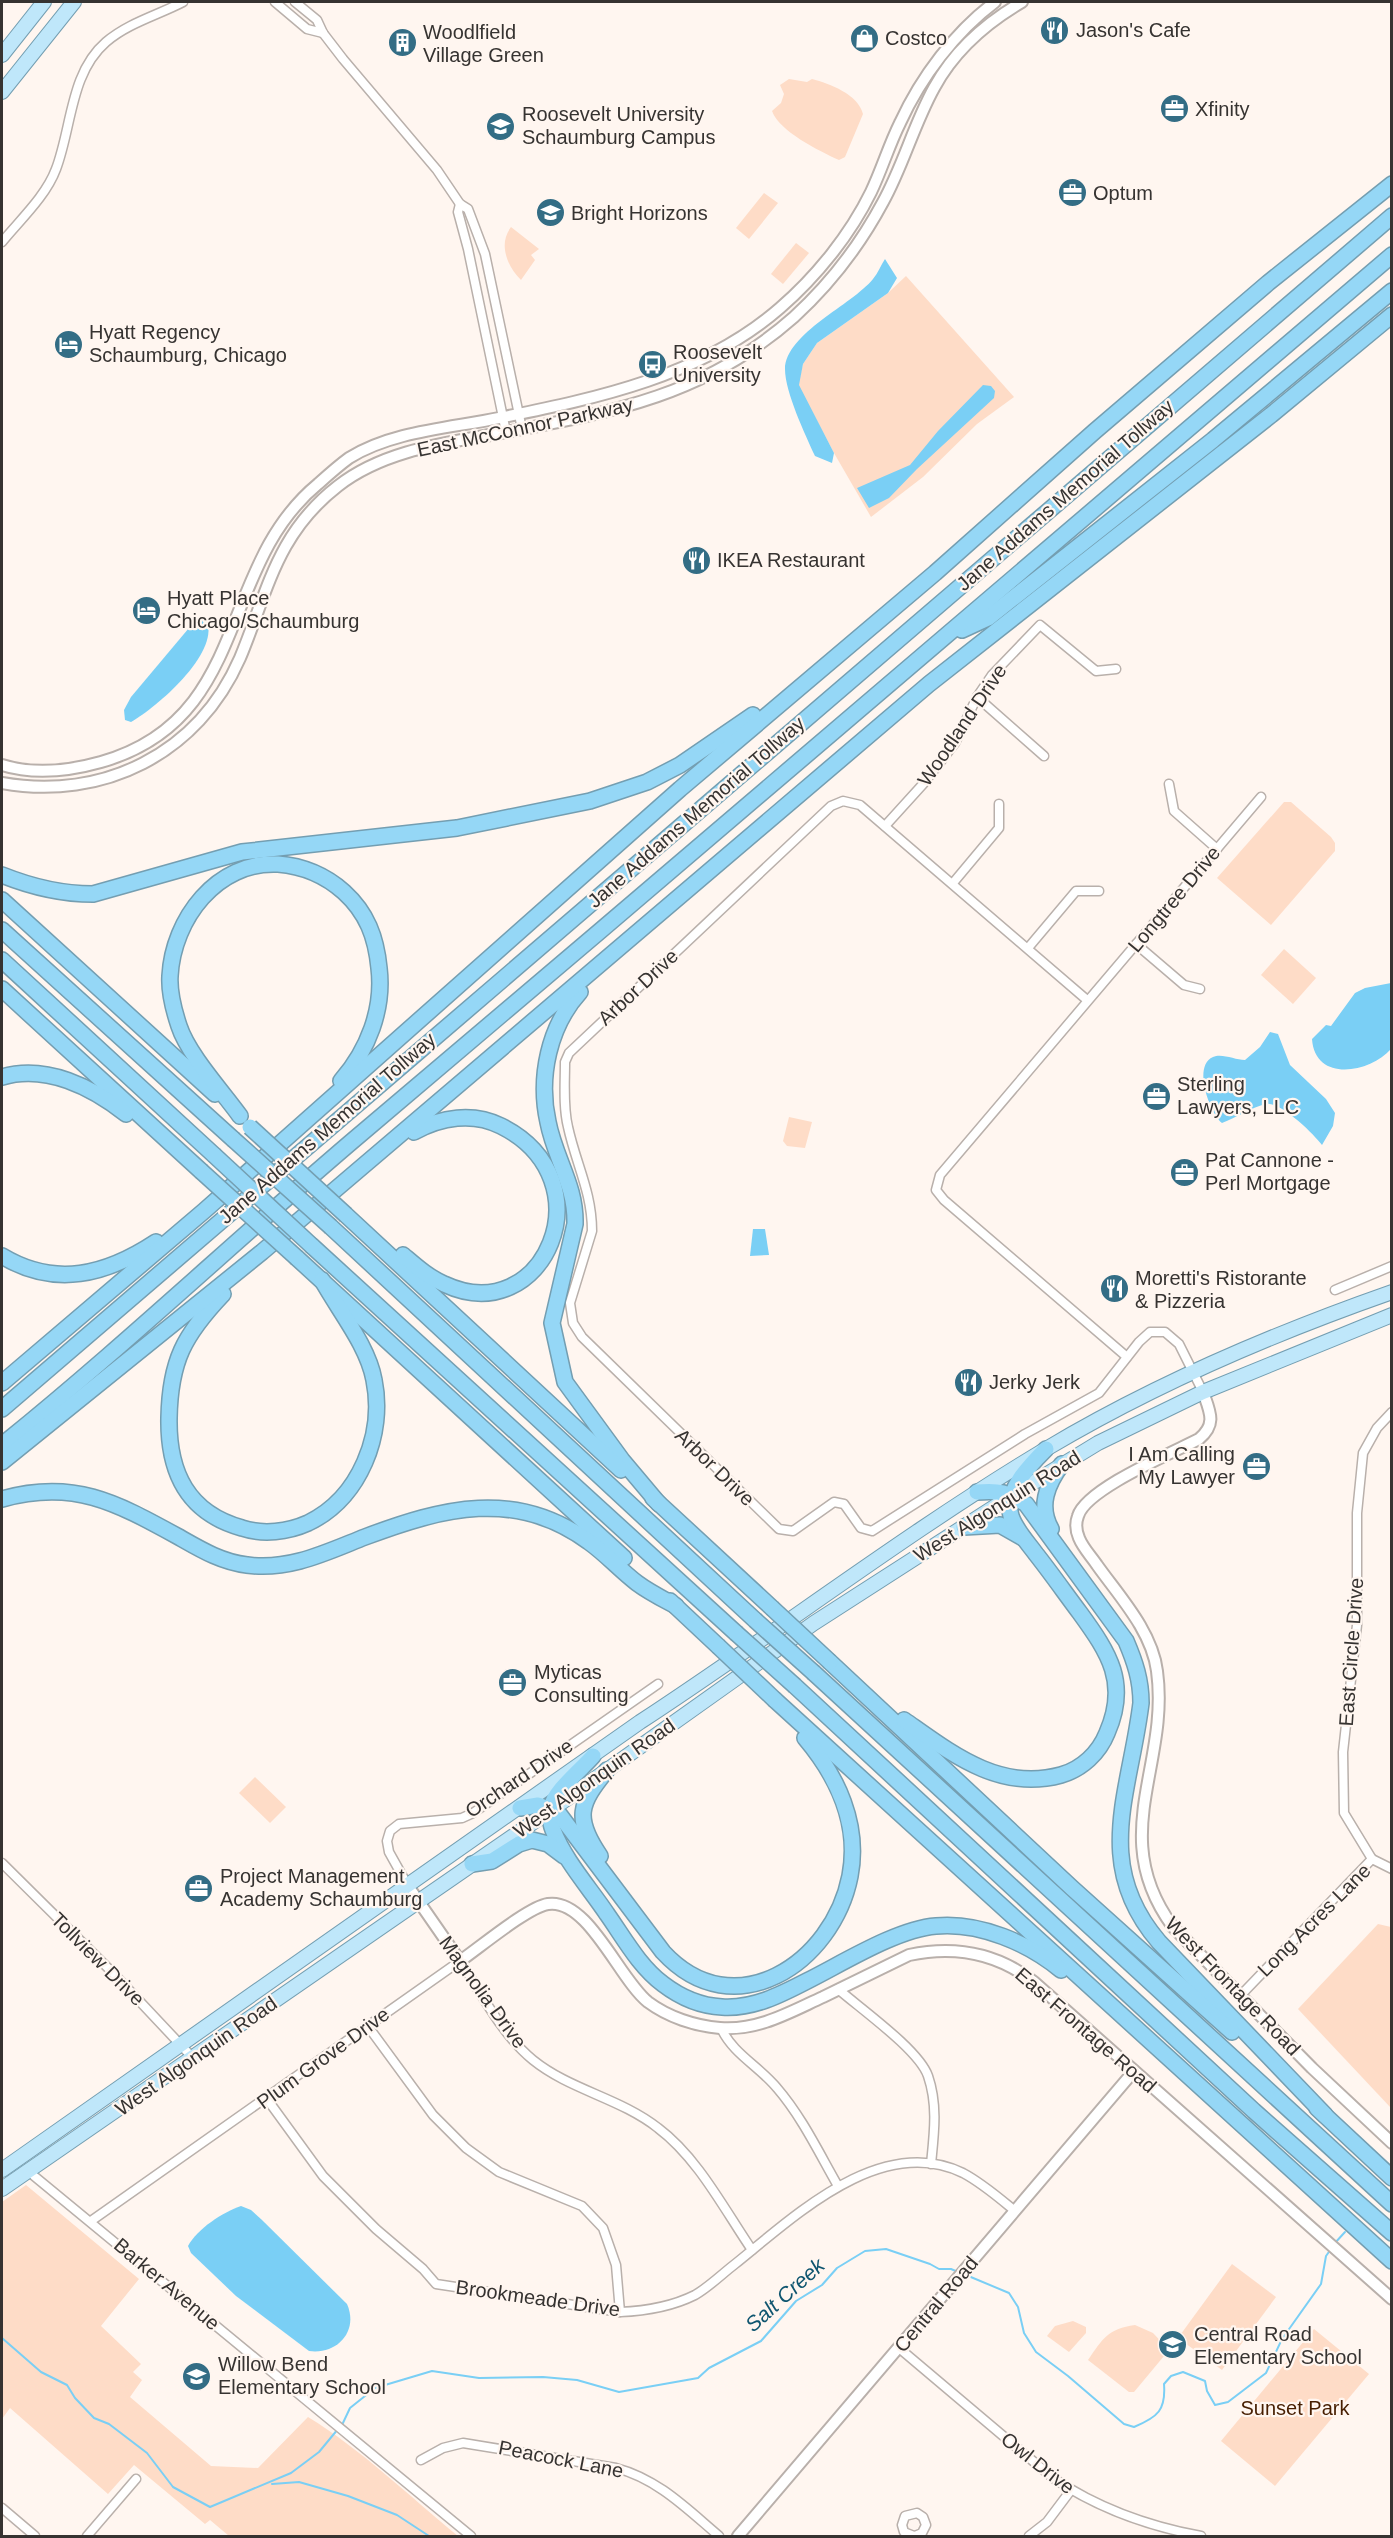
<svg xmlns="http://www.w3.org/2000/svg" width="1393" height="2538" font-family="Arial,sans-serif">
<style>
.green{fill:#fedcc7}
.water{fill:#7acff5}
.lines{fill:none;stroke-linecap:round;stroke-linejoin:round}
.stream{stroke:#7acff5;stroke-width:2}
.minor-casing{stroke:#b9b0ab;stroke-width:11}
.tertiary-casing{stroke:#b9b0ab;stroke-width:14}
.primary-casing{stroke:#749eb1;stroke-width:16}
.motorway-casing{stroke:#749eb1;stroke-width:18}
.minor{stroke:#fff;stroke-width:8}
.tertiary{stroke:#fff;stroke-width:10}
.primary{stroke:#bfe7fa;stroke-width:14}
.motorway{stroke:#95d7f6;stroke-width:15}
.motorway-bridge-casing{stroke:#749eb1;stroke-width:18;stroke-linecap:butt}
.motorway-bridge{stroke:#95d7f6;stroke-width:15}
.labels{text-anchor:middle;stroke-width:4.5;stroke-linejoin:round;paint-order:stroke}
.poi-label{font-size:20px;fill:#363331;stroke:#fff6f0;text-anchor:start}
.street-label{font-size:20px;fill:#363331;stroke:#fff6f0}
.park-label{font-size:20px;fill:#471e00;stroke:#fff6f0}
.water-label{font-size:21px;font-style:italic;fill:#0f556f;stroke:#fff6f0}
</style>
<rect width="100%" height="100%" fill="#fff6f0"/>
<g class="green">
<path d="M789,79l18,3 5,-3c18,5 46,15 51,35l-18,43 -6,3c-20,-9 -60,-29 -67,-49l9,-8 3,-9 -4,-9z"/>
<polygon points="764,193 778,203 749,239 736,228"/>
<path d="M511,227l28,22 -8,6 4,5 -14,20c-14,-14 -23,-36 -10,-53z"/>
<polygon points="796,243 809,253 783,284 771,274"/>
<polygon points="906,276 1014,397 977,424 923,477 871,517 834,453 798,385 803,364 817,343 888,293"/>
<polygon points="1284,802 1291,802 1331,837 1335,843 1335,851 1271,925 1217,878"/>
<polygon points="1284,949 1316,978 1293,1004 1261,975"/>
<polygon points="789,1117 812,1122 805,1148 787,1146 783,1141"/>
<polygon points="255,1777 286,1807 270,1823 239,1793"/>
<polygon points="1378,1924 1391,1927 1391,2108 1298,2009"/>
<path d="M26,2185l113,94 -38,47 40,38 -8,8 9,8 -12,17 81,69 47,2 50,-51c54,33 101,79 150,119h-229l-19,-16 -5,4 -71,-59 -26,29 -98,-86 -8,11v-217z"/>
<polygon points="1232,2264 1276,2297 1222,2370 1178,2338"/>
<polygon points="1073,2321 1086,2327 1086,2333 1069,2352 1047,2336 1055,2326"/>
<path d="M1135,2325l18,8 16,17 -35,42h-5l-41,-32c15,-22 20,-31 47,-35z"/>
<polygon points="1314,2329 1369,2374 1275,2486 1221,2441"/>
</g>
<g class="water">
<path d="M885,259l12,19 -9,15 -71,50 -14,21 -4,21 35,68 -2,10 -17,-7c-10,-22 -30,-64 -30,-87 1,-36 67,-64 88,-90 5,-6 8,-14 12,-20z"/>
<polygon points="983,385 991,386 995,391 994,398 917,469 889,498 869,508 857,488 910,465 938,431"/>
<path d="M202,618l5,3c12,33 -50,86 -76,101l-6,-2 -1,-10 7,-13 63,-75z"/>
<path d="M1391,983v66c-21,24 -76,34 -79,-10l14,-14 5,1 24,-33 10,-5z"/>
<path d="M1270,1032l8,2 12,31 36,34 9,14 -2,13 -11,19c-9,-12 -42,-44 -56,-41 -14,3 -30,14 -44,19 -12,-10 -30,-57 -9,-66 9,-4 22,3 32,3l15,-13z"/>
<polygon points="753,1229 765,1229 769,1255 750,1256"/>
<path d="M241,2206l10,4 11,10 85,84c12,27 -10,51 -38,47l-73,-55 -45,-43 -3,-7c9,-17 35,-34 53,-40z"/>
</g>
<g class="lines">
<g class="stream">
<polyline points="1334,2244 1345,2232"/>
<path d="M966,2275l43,18 9,14 6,26 12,19 32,24 56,48 10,3c24,-10 32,-17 30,-43l7,-8 12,-4 22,9 2,10 8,14 13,-3 38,-29 16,-34 39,-55 5,-28 5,-7"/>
<polyline points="2,2338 41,2372 67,2385 75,2398 94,2418 109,2424 147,2453 173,2487 210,2507 291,2473 319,2452 338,2429"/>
<polyline points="342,2425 350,2408 375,2388 432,2371 479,2378 543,2377 577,2380 619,2392 698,2378 709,2368 761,2341 796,2301 822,2285 837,2268 865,2251 886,2249 930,2264 939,2269 951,2269 958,2272"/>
<polyline points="272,2484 299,2482 348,2496 397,2515 429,2536"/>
</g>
<defs>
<g id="minor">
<polyline points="275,2 307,29 323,33"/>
<polyline points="295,2 317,20 323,33 343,59 437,170 460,204 468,209 485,254 522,429"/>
<polyline points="460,204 458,212 468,249 506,432"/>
<path d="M2,242c18,-22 44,-46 54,-73 16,-42 14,-96 50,-127 22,-19 52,-27 77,-40"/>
<polyline points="977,697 1044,756"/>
<polyline points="1169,784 1174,811 1217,849"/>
<polyline points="885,826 924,783 955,743 977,697 992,675 1040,625 1096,671 1116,669"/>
<polyline points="953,883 999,828 999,804"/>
<polyline points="1136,944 1184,985 1200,989"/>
<polyline points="1028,948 1076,891 1099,891"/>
<path d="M1087,1000l-227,-195 -17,-4 -12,5 -262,247 -4,9c0,21 -2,45 3,65 8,37 24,65 24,104l-22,72 3,20 9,14 197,192 14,2 41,-29 10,2 17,24 11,3 153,-97 74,-41 40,-51 11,-10h15l14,12 24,48"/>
<polyline points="1335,1290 1392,1266"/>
<polyline points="1127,1357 944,1200 936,1190 940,1175 1261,797"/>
<polyline points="1372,1859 1344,1813 1343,1752 1357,1625 1357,1513 1363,1453 1377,1428 1392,1412"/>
<polyline points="2,1863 114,1974 193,2058"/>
<polyline points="408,1886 389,1852 387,1841 390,1831 399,1824 462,1818 473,1813 658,1684"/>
<path d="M838,1989c23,20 81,61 90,87 10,29 6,58 3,88"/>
<polyline points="1240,1996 1372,1859 1392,1869"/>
<polyline points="367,2025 433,2115 466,2148 499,2172 582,2206 603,2228 616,2265 620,2312"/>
<path d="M721,2028c12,26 38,38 56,60 25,29 42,65 61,98"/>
<path d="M267,2099l56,77 53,53 47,40 13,15 184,28c25,-1 53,-6 75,-17 14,-8 27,-21 40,-31 60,-48 146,-131 228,-91 19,10 35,24 52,38"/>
<polyline points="28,2171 471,2536"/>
<path d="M91,2221l369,-260c22,33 42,74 73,99 37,30 87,38 125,68 40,30 66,81 94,122"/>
<path d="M899,2348l154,130c46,31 94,48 148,58"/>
<path d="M421,2460l22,-12 20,-5 153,25c42,11 71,41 103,68"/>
<polyline points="2,2508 35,2536"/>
<polyline points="87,2536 136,2479"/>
<polyline points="914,2536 904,2532 902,2525 905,2516 917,2513 923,2517 926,2525 922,2533 915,2536"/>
<polyline points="1029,2536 1047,2522 1071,2490"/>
</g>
<g id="tertiary">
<path d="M2,765c32,10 67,6 99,-3 151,-43 115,-194 217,-278 10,-9 20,-18 31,-26 43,-27 102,-30 150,-40 99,-20 203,-42 281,-110 36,-31 70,-73 91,-116 11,-23 18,-47 29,-69 21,-46 55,-91 95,-121"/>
<path d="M2,783c101,18 196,-29 238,-125 28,-67 36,-124 98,-172 46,-36 108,-43 163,-53 113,-21 205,-38 293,-116 36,-33 66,-72 89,-115 20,-36 31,-78 51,-114 20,-37 52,-65 88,-86"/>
<path d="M1203,1392c7,20 14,32 -4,47 -27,14 -113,50 -121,77 -3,8 -2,15 1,22 4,10 12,18 18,27 22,31 55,66 60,106 13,95 -51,165 16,256l139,141 80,75"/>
<path d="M408,1886l52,75c19,-13 68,-54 88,-57 40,-6 71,75 100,98 20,15 47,24 72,26 38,3 70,-16 103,-31 29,-14 57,-28 86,-42 47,-10 88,-2 125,27l358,317"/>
<polyline points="738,2536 1134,2071"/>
</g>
<g id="primary">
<polyline points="2,55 44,2"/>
<polyline points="2,92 74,2"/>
<path d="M2,2170l638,-448c136,-89 266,-189 406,-273 109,-65 226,-115 346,-157"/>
<polyline points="2,2189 551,1810 814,1623 1013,1495 1098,1443 1203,1392 1392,1315"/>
</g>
<g id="motorway">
<polyline points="962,630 988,618 1213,440 1392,291"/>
<path d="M2,875c30,12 58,19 91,19l149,-42 215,-24 133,-27 57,-19 33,-17 73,-50"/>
<polyline points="2,900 215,1094"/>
<polyline points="2,930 233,1139"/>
<polyline points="2,960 214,1155"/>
<polyline points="2,989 201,1171"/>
<path d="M580,992c-31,34 -42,85 -32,130 7,37 28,63 27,102l-23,99 13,59 57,78 37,44"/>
<path d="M2,1077c44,-13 90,10 124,37"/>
<path d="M240,1116c-18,-25 -52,-62 -61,-90 -5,-15 -10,-34 -9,-50 3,-57 47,-115 108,-112 25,2 47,11 66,28 23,21 32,45 35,76 5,41 -11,82 -38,113"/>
<polyline points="346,1215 621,1470"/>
<polyline points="331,1227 755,1620"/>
<polyline points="312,1246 736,1633"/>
<path d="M403,1255c13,11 25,22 41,29 100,47 165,-104 57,-158 -28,-14 -60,-9 -87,6"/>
<path d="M2,1256c53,32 104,19 154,-14"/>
<polyline points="297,1258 624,1558"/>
<path d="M223,1294c-39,41 -53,67 -54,124 -1,55 19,95 73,110 21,7 46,4 66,-5 52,-25 77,-89 66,-143 -6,-34 -35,-69 -52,-100"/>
<polyline points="2,1383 204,1211 680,789 935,573 1095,431 1268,283 1392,184"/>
<polyline points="2,1409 1392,216"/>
<path d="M2,1445c124,-100 239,-210 361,-313 344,-291 686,-584 1029,-877"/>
<polyline points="2,1462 262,1252 929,684 1271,415 1392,315"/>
<path d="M977,1492c22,-2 30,0 49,12l100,137c9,21 15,39 15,62 -11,90 -49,161 18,239l166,173"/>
<polyline points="653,1498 772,1608"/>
<path d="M2,1499c71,-20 113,3 175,37 23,13 44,26 70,29 42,6 80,-13 118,-28 77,-29 151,-49 224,5 17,12 31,28 48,41 12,9 26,16 39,23"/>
<polyline points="964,1527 1000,1525 1023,1538"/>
<path d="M1051,1529c-13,-23 -4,-45 11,-65"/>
<polyline points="670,1601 718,1646"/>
<polyline points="830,1662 1072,1888 1232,2032"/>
<polyline points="814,1673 1392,2204"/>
<polyline points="795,1686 1254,2111 1392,2233"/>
<polyline points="775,1700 1392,2261"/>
<path d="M904,1720c47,33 95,72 157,55 21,-6 38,-22 46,-42 22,-50 2,-80 -27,-120 -15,-20 -29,-40 -44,-59 -8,-11 -21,-25 -25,-38 -7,-25 19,-51 35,-67"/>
<path d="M593,1756c-11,13 -40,36 -42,52 -1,7 -1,15 2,22 12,31 36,57 54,84 17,24 32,52 56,70 17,13 38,22 59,23 31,2 58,-12 85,-26 36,-18 90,-52 129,-55 44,-4 92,17 125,44"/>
<path d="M520,1808l18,-3 21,9 104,138c71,77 170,11 187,-76 10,-52 -13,-100 -45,-138"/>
<path d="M600,1856c-26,-38 -21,-52 7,-86"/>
<polyline points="472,1864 492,1861 519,1844 532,1840 548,1844 564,1856"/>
<polyline points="1317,2108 1392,2178"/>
</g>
</defs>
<use href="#minor" class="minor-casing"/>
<use href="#tertiary" class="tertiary-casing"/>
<use href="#primary" class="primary-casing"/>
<use href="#motorway" class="motorway-casing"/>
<use href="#minor" class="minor"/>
<use href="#tertiary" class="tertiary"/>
<use href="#primary" class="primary"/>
<use href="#motorway" class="motorway"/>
<defs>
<g id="motorway-bridge">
<polyline points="250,1127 346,1215"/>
<polyline points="233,1139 331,1227"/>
<polyline points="214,1155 312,1246"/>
<polyline points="201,1171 297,1258"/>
<polyline points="772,1608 830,1662"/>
<polyline points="755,1620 814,1673"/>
<polyline points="736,1633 795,1686"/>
<polyline points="718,1646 775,1700"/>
</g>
</defs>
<use href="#motorway-bridge" class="motorway-bridge-casing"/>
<use href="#motorway-bridge" class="motorway-bridge"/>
</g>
<defs>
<symbol id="restaurant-disc" viewBox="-11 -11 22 22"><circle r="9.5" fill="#336d85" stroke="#fff6f0"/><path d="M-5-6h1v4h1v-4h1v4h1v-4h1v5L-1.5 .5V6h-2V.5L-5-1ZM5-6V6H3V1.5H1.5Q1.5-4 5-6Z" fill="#fff"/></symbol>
<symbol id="shop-disc" viewBox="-11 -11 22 22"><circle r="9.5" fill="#336d85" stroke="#fff6f0"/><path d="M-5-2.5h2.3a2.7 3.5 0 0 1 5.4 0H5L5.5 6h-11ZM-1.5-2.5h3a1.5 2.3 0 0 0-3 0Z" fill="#fff"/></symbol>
<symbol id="building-disc" viewBox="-11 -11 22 22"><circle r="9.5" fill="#336d85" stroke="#fff6f0"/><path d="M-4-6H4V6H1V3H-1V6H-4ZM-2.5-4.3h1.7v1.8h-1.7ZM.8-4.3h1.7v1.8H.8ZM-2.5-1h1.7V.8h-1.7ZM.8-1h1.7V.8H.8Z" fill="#fff"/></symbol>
<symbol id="office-disc" viewBox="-11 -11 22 22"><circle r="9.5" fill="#336d85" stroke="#fff6f0"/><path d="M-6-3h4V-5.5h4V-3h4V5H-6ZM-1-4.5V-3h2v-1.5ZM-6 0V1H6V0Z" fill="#fff"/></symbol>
<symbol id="university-disc" viewBox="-11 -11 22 22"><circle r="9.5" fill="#336d85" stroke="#fff6f0"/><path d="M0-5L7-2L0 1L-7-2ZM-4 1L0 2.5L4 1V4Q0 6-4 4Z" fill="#fff"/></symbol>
<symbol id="school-disc" viewBox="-11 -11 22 22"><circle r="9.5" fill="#336d85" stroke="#fff6f0"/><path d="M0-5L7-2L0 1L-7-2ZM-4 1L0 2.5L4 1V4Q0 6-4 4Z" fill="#fff"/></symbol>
<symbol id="hotel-disc" viewBox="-11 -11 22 22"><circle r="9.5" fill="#336d85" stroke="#fff6f0"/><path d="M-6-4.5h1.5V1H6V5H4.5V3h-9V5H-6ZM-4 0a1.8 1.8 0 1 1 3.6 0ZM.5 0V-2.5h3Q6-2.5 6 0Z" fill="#fff"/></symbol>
<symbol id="bus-disc" viewBox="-11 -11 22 22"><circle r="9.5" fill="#336d85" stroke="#fff6f0"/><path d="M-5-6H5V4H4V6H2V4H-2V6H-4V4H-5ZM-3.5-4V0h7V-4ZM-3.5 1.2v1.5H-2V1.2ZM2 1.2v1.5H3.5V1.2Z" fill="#fff"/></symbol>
</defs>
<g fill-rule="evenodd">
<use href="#restaurant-disc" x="1038" y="14" width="33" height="33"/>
<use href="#shop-disc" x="848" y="22" width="33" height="33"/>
<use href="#building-disc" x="386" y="26" width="33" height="33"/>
<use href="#office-disc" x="1158" y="92" width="33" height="33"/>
<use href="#university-disc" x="484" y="110" width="33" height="33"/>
<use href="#office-disc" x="1056" y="176" width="33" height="33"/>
<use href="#school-disc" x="534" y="196" width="33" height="33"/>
<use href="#hotel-disc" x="52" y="328" width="33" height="33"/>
<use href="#bus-disc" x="636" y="348" width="33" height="33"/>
<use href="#restaurant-disc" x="680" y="544" width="33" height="33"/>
<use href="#hotel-disc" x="130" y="594" width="33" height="33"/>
<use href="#office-disc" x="1140" y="1080" width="33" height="33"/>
<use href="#office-disc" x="1168" y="1156" width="33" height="33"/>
<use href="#restaurant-disc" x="1098" y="1272" width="33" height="33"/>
<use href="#restaurant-disc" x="952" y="1366" width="33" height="33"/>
<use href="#office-disc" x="1240" y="1450" width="33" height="33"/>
<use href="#office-disc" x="496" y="1666" width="33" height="33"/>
<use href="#office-disc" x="182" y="1872" width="33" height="33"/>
<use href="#school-disc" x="1156" y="2328" width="33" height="33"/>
<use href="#school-disc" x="180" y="2360" width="33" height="33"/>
</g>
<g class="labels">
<g class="poi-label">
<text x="1076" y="37">Jason's Cafe</text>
<text x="423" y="39">Woodlfield<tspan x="423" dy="23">Village Green</tspan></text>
<text x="885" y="45">Costco</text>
<text x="1195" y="116">Xfinity</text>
<text x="522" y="121">Roosevelt University<tspan x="522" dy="23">Schaumburg Campus</tspan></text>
<text x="1093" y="200">Optum</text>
<text x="571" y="220">Bright Horizons</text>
<text x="89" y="339">Hyatt Regency<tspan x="89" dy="23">Schaumburg, Chicago</tspan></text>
<text x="673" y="359">Roosevelt<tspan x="673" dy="23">University</tspan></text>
<text x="717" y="567">IKEA Restaurant</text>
<text x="167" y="605">Hyatt Place<tspan x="167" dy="23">Chicago/Schaumburg</tspan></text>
<text x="1177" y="1091">Sterling<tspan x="1177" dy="23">Lawyers, LLC</tspan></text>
<text x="1205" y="1167">Pat Cannone -<tspan x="1205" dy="23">Perl Mortgage</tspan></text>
<text x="1135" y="1285">Moretti's Ristorante<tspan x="1135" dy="23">&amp; Pizzeria</tspan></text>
<text x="989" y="1389">Jerky Jerk</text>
<text x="1235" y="1461" text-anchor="end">I Am Calling<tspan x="1235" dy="23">My Lawyer</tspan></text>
<text x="534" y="1679">Myticas<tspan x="534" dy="23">Consulting</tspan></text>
<text x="220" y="1883">Project Management<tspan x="220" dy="23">Academy Schaumburg</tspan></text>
<text x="1194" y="2341">Central Road<tspan x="1194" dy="23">Elementary School</tspan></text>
<text x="218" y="2371">Willow Bend<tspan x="218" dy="23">Elementary School</tspan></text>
</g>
<g class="street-label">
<text transform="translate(525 427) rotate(-12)" y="7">East McConnor Parkway</text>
<text transform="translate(1065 495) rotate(-41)" y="7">Jane Addams Memorial Tollway</text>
<text transform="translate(962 725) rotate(-56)" y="7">Woodland Drive</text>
<text transform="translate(696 812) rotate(-41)" y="7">Jane Addams Memorial Tollway</text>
<text transform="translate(1174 899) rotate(-50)" y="7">Longtree Drive</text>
<text transform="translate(638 987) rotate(-43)" y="7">Arbor Drive</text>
<text transform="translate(327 1128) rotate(-41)" y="7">Jane Addams Memorial Tollway</text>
<text transform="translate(715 1467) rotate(44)" y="7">Arbor Drive</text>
<text transform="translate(997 1506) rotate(-32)" y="7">West Algonquin Road</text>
<text transform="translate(1351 1652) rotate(-86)" y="7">East Circle Drive</text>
<text transform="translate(519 1778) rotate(-34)" y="7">Orchard Drive</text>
<text transform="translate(594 1778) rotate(-35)" y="7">West Algonquin Road</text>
<text transform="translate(1314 1920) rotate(-45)" y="7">Long Acres Lane</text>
<text transform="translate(98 1959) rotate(45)" y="7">Tollview Drive</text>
<text transform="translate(1233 1986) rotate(46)" y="7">West Frontage Road</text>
<text transform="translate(483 1992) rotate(54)" y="7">Magnolia Drive</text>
<text transform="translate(1086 2030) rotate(41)" y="7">East Frontage Road</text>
<text transform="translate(196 2056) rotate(-35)" y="7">West Algonquin Road</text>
<text transform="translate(323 2058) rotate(-36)" y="7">Plum Grove Drive</text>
<text transform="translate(167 2284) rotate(40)" y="7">Barker Avenue</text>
<text transform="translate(538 2298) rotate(8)" y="7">Brookmeade Drive</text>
<text transform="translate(936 2304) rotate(-50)" y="7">Central Road</text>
<text transform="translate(561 2459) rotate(11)" y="7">Peacock Lane</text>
<text transform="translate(1038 2463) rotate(38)" y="7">Owl Drive</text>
</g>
<g class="park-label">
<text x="1295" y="2415">Sunset Park</text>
</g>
<g class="water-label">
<text transform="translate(785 2295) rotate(-42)" y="7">Salt Creek</text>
</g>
</g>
<rect width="1393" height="2538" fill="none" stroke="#363331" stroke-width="6"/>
</svg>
